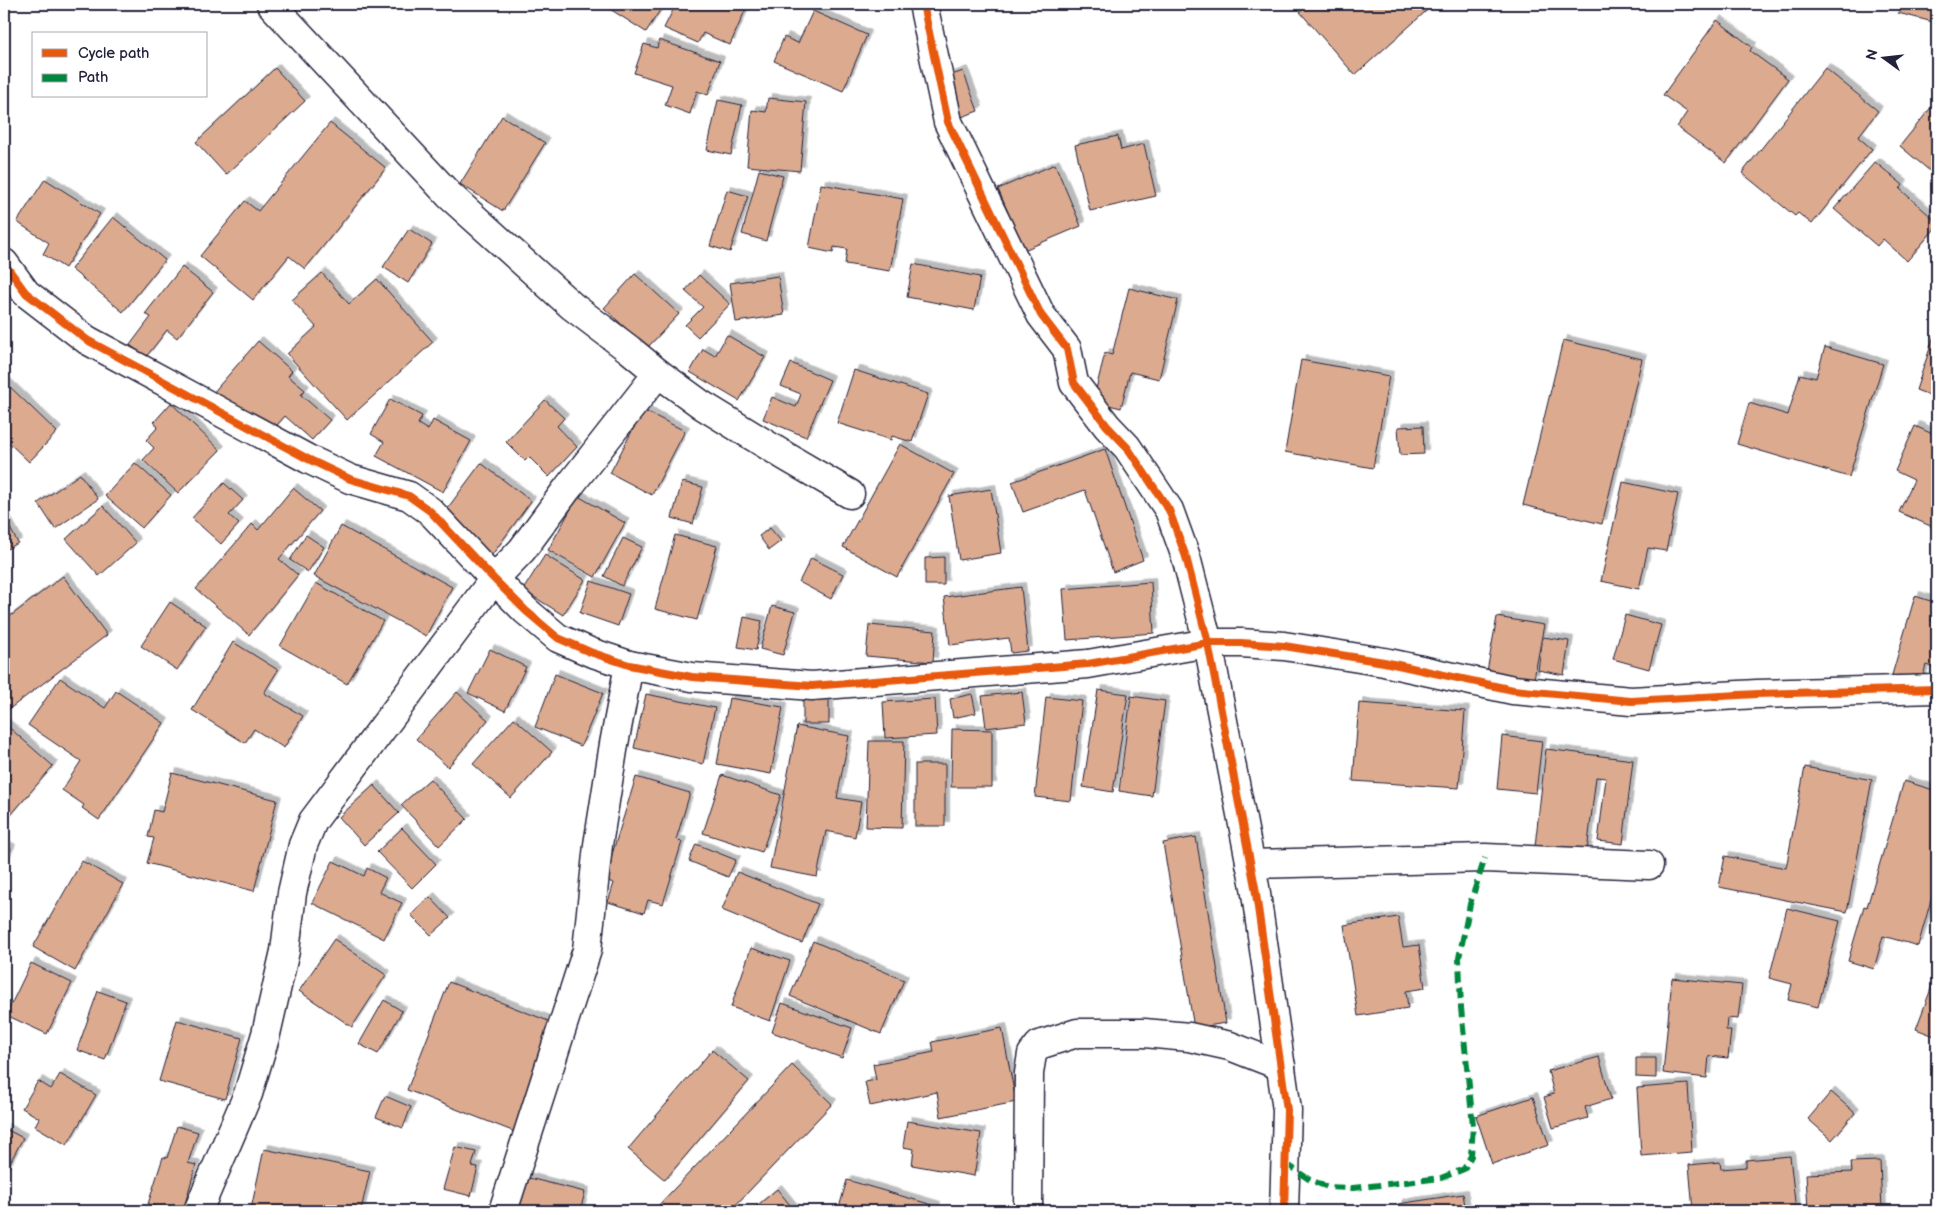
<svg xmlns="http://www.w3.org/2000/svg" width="1941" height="1215" font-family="'Balsamiq Sans',sans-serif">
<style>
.building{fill:#dcaa8f;stroke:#22223b;filter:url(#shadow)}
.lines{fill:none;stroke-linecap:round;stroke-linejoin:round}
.street-casing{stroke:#22223b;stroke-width:31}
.street{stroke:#fff;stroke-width:28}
.quiet{stroke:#00873e;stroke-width:6;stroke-dasharray:12 6;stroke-linecap:butt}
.cycleway-casing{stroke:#fff;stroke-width:11}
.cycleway{stroke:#e8590c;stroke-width:8}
</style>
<defs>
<filter id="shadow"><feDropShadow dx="4.5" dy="-4.5" stdDeviation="0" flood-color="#0004"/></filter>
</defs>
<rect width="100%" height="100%" fill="#fff"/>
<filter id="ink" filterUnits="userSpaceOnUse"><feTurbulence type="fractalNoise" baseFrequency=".02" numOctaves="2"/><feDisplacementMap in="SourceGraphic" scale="10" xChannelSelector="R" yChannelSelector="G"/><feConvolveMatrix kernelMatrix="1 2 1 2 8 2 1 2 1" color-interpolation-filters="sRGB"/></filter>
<g filter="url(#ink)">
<g class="building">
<polygon points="602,4 664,4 646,32"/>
<polygon points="676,4 748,4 730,45 703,33 698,43 664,28"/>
<polygon points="870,4 884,4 883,7"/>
<polygon points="1309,4 1434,4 1355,75 1300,12"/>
<polygon points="1901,4 1937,4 1937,23 1898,13"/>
<polygon points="813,11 867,35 843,91 774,61 784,37 798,43"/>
<polygon points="1717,20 1752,47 1750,51 1788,79 1726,163 1677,127 1687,112 1663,95"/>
<polygon points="659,40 720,61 708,95 697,91 690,114 665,105 672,85 634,73 644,44 657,48"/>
<polygon points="275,68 305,101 226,175 196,142"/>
<polygon points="1825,68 1878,111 1858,137 1872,149 1812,224 1798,213 1795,216 1742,173"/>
<polygon points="963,71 978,111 959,118 944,78"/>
<polygon points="768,98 806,102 800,171 747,166 752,110 766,112"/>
<polygon points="718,100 742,105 731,155 707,150"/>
<polygon points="1937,100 1937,177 1900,146"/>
<polygon points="502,116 545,143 503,211 460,184"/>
<polygon points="330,123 386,168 305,269 289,256 253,300 200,256 245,201 258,211"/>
<polygon points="1118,136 1121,150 1144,144 1156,196 1090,211 1075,145"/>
<polygon points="1875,162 1903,185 1900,189 1937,222 1937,226 1907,261 1883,239 1877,246 1834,209"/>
<polygon points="1055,164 1081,226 1024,250 998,189"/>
<polygon points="759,170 783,176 766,241 742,234"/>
<polygon points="45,179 100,214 65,268 43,254 49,243 17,222"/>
<polygon points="821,184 903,199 890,271 845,264 847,249 834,247 833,253 809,248"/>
<polygon points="727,190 748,196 730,252 710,246"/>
<polygon points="113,217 165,260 123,312 71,269"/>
<polygon points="409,229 432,244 408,283 383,267"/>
<polygon points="913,264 980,277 974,310 907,297"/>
<polygon points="182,267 213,292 177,338 167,330 146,357 130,345 151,317 145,314"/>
<polygon points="322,273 349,304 377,279 433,342 347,420 287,354 316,327 292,300"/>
<polygon points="635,274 679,314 647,348 604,308"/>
<polygon points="699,275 730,304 698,337 685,325 703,307 685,291"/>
<polygon points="778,276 784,315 736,322 730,283"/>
<polygon points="1129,288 1178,300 1159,379 1130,372 1121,408 1093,401 1105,353 1112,355"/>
<polygon points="1937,327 1937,398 1916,390"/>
<polygon points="727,335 765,357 739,401 690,372 703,349 715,356"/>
<polygon points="1563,340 1642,359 1602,524 1523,505"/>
<polygon points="258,341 292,371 288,376 305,390 301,395 330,420 312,440 285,416 270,433 212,394"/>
<polygon points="1825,347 1883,364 1849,477 1737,444 1749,403 1788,415 1800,374 1816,378"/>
<polygon points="1301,360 1389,376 1373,468 1285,452"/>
<polygon points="791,363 830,380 806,437 763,419 772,397 796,407 801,394 781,386"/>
<polygon points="854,370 928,394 912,442 892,436 891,440 837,423"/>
<polygon points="4,381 57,432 29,462 4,438"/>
<polygon points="390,399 422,416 418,424 428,430 433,420 471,441 443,492 376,456 384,442 371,434"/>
<polygon points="545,400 564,418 557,426 577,447 549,477 529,457 525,461 506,442"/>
<polygon points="171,403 220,450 178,493 143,460 154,448 146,440 158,427 154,422"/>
<polygon points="643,410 685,431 652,495 610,473"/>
<polygon points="1423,426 1424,454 1400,455 1398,427"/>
<polygon points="1915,426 1937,436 1937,529 1899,512 1914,480 1895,471"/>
<polygon points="900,444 954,474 897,577 843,547"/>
<polygon points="1105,449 1143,560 1113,572 1085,490 1023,512 1012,482"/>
<polygon points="135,463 171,495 142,528 105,496"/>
<polygon points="481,463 531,501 492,555 441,517"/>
<polygon points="80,474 98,499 55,529 38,503"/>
<polygon points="682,482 703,487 693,524 672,518"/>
<polygon points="1623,482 1678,494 1666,551 1648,548 1639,589 1601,581"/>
<polygon points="224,483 243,500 229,515 239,524 221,544 192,518"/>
<polygon points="293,488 320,511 279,559 298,575 249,635 196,589 252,524 258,530"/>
<polygon points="991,489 1001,553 959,560 949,496"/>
<polygon points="578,496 625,523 595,577 548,550"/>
<polygon points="103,506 136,543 99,576 66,539"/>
<polygon points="4,517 18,543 4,551"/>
<polygon points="341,526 452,587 426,636 314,576"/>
<polygon points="770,528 781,541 769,550 759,536"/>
<polygon points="306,535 324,547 308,572 290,560"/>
<polygon points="675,535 717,546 697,620 655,609"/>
<polygon points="623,538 642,547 622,586 604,576"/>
<polygon points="545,555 585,580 563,615 523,590"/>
<polygon points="944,557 944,585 925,585 925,558"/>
<polygon points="811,558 843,574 831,599 799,582"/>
<polygon points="63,576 107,635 8,710 4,705 4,621"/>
<polygon points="591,581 629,594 618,626 580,613"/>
<polygon points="1151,582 1154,633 1067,640 1063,589"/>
<polygon points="316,583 383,621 347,684 280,646"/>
<polygon points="1021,587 1028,651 1011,653 1009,638 950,645 944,597"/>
<polygon points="1915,596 1937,603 1931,621 1937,623 1937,669 1926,665 1921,683 1892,675"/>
<polygon points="170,602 206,626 177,670 141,646"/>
<polygon points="772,606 795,612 783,655 760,649"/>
<polygon points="1625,615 1661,625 1649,669 1613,659"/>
<polygon points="744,617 762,621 756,650 738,647"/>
<polygon points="1497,617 1544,625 1534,679 1487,671"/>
<polygon points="869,625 935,631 933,662 866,656"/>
<polygon points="1543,637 1569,641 1564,675 1538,670"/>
<polygon points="233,642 278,670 264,693 303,716 284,748 254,729 245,743 192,710"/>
<polygon points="490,649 526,667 505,711 468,693"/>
<polygon points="555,674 603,693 581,746 535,727"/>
<polygon points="60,678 105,708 116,691 164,723 99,820 82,808 84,805 62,790 81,761 28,725"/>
<polygon points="1098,690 1128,694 1113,792 1083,787"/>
<polygon points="457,692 488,720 448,767 416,739"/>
<polygon points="1022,692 1026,723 986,728 982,696"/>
<polygon points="646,694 715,708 703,764 634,748"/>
<polygon points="972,694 976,713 953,718 950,699"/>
<polygon points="1131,696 1165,701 1152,796 1119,791"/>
<polygon points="1046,697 1082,701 1071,801 1035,797"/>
<polygon points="729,698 783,707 771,774 717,764"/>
<rect x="803" y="698" width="26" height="26"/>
<polygon points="935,699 937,735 885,738 883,702"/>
<polygon points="1359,703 1465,711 1459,788 1353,781"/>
<polygon points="514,718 552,752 511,798 473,764"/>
<polygon points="4,723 53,766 4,823"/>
<polygon points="797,726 849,736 837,798 861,802 855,837 826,831 817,877 770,868"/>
<polygon points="952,729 992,730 992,787 951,787"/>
<polygon points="1502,736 1542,741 1536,793 1497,789"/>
<polygon points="869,741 904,741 902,828 866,827"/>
<polygon points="1546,749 1633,760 1623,844 1598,841 1606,778 1596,777 1587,852 1535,846"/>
<rect x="915" y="764" width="30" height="62"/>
<polygon points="1805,767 1872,780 1847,912 1719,887 1725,856 1786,868"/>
<polygon points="172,773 277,800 254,891 147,863 154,838 148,837 154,810 162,812"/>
<polygon points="722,775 781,795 762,852 703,833"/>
<polygon points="636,777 690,793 676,840 682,842 663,904 648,900 644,913 608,902 614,883 604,880"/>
<polygon points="430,779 467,819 439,846 401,805"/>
<polygon points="1904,781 1937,791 1937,879 1918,946 1883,936 1874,969 1848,961 1864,906 1867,907"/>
<polygon points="374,785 399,813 364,845 339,817"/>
<polygon points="402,828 436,864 412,888 377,852"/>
<polygon points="1196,837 1226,1023 1194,1028 1163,843"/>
<polygon points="696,844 736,860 728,877 689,861"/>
<polygon points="4,845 11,849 4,864"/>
<polygon points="82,861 123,884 75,971 33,947"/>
<polygon points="333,861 364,876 367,868 386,878 379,892 402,903 384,939 312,903"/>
<polygon points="737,872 818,904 802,943 722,910"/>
<polygon points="430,897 450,918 431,935 411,915"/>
<polygon points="1787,908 1840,921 1818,1007 1788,1000 1792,984 1769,978"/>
<polygon points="1398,917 1403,947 1419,945 1425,988 1406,991 1408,1008 1358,1016 1344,925"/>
<polygon points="334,939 386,975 352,1027 299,991"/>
<polygon points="813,941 904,980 881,1034 790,996"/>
<polygon points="751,948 790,961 770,1021 731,1007"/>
<polygon points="31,963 72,983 47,1034 6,1015"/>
<polygon points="1672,978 1742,985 1738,1019 1727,1018 1726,1030 1731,1030 1728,1058 1709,1056 1707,1078 1663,1073"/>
<polygon points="1935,978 1937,979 1937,1037 1916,1029"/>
<polygon points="449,982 556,1024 515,1132 407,1090"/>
<polygon points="98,991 126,1001 105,1060 77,1050"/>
<polygon points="384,1000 402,1011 378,1054 359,1044"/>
<polygon points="782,1003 852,1028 842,1058 772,1032"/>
<polygon points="177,1020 242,1038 225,1099 159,1081"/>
<polygon points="1002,1028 1016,1102 941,1117 937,1092 870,1106 865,1082 876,1080 873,1064 934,1052 932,1042"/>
<polygon points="712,1050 749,1081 665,1180 628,1149"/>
<polygon points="1599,1057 1611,1099 1585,1107 1588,1118 1553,1128 1544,1097 1554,1094 1548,1071"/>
<polygon points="1636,1058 1656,1058 1656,1078 1636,1077"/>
<polygon points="792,1065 832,1104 730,1211 657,1211 655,1209"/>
<polygon points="60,1074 96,1095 67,1145 35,1126 39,1118 22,1108 38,1081 51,1089"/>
<polygon points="1688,1084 1692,1152 1641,1156 1637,1088"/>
<polygon points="1831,1092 1855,1113 1832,1140 1808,1119"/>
<polygon points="385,1096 411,1107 403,1128 376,1117"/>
<polygon points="1533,1097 1549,1145 1492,1164 1476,1116"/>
<polygon points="907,1121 981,1133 974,1176 912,1165 914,1149 903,1147"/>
<polygon points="177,1126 198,1132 188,1163 196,1165 183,1211 172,1211 148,1204 163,1157 167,1158"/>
<polygon points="4,1128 23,1138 4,1174"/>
<polygon points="455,1147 476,1152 472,1166 478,1167 471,1196 443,1189"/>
<polygon points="264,1149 370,1171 361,1210 348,1208 348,1211 260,1211 251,1209"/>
<polygon points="1790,1156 1796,1211 1693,1211 1689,1165 1720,1162 1721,1169 1746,1167 1746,1160"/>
<polygon points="1880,1161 1882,1211 1808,1211 1806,1174 1852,1172 1851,1162"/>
<polygon points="521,1176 585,1192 580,1211 511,1211"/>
<polygon points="847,1180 936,1206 935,1211 838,1211"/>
<polygon points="777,1189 795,1211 751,1211"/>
<polygon points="1463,1194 1466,1211 1399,1211 1398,1204"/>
</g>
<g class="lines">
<defs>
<g id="street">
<polyline points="271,4 449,195 572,306 630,350 658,373 702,405 785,456 850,494"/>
<polyline points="923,4 948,122 1041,315 1067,349 1074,383 1107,426 1127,447 1169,510 1186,557 1208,643 1255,887 1287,1110 1284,1211"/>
<polyline points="4,263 26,293 87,340 308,459 350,479 409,496 430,511 494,579 526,611 558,638 590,652 629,665 692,677 812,686 1088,664 1208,643 1241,643 1284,646 1384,662 1513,690 1631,701 1757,694 1937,689"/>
<polyline points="1250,864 1485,858 1649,865"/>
<polyline points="198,1211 248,1094 266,1034 285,951 292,893 303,845 313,821 494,579 522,550 567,489 658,373"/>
<polyline points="503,1211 587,950 598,845 614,744 629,665"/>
<polyline points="1028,1211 1029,1073 1032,1054 1039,1045 1077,1033 1144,1033 1189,1037 1230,1046 1281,1066"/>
</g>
</defs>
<use href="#street" class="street-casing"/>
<use href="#street" class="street"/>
<polyline class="quiet" points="1285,1163 1310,1180 1328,1187 1353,1188 1441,1178 1464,1169 1471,1156 1473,1125 1461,1008 1459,958 1470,904 1485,858"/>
<defs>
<g id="cycleway">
<polyline points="923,4 948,122 1041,315 1067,349 1074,383 1107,426 1127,447 1169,510 1186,557 1208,643 1255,887 1287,1110 1284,1211"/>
<polyline points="4,263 26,293 87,340 308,459 350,479 409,496 430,511 494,579 526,611 558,638 590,652 629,665 692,677 812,686 1088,664 1208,643 1241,643 1284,646 1384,662 1513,690 1631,701 1757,694 1937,689"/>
</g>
</defs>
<use href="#cycleway" class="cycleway-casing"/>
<use href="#cycleway" class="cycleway"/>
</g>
</g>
<rect width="1941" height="1215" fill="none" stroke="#fff" stroke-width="20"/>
<rect x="10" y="10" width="1921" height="1195" fill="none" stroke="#22223b" stroke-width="2" filter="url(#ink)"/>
<rect x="32" y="32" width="175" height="65" fill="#ffffff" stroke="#a7a7b1"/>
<rect x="42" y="49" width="25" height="8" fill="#e8590c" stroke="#a7a7b1"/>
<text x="78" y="58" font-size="15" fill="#22223b">Cycle path</text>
<rect x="42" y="74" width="25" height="8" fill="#00873e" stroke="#a7a7b1"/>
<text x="78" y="82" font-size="15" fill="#22223b">Path</text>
<g transform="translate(1884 58) rotate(285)" stroke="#ffffff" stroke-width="4" paint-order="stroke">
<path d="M0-4L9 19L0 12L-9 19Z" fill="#22223b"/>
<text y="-8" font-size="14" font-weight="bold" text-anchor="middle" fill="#22223b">N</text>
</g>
</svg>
